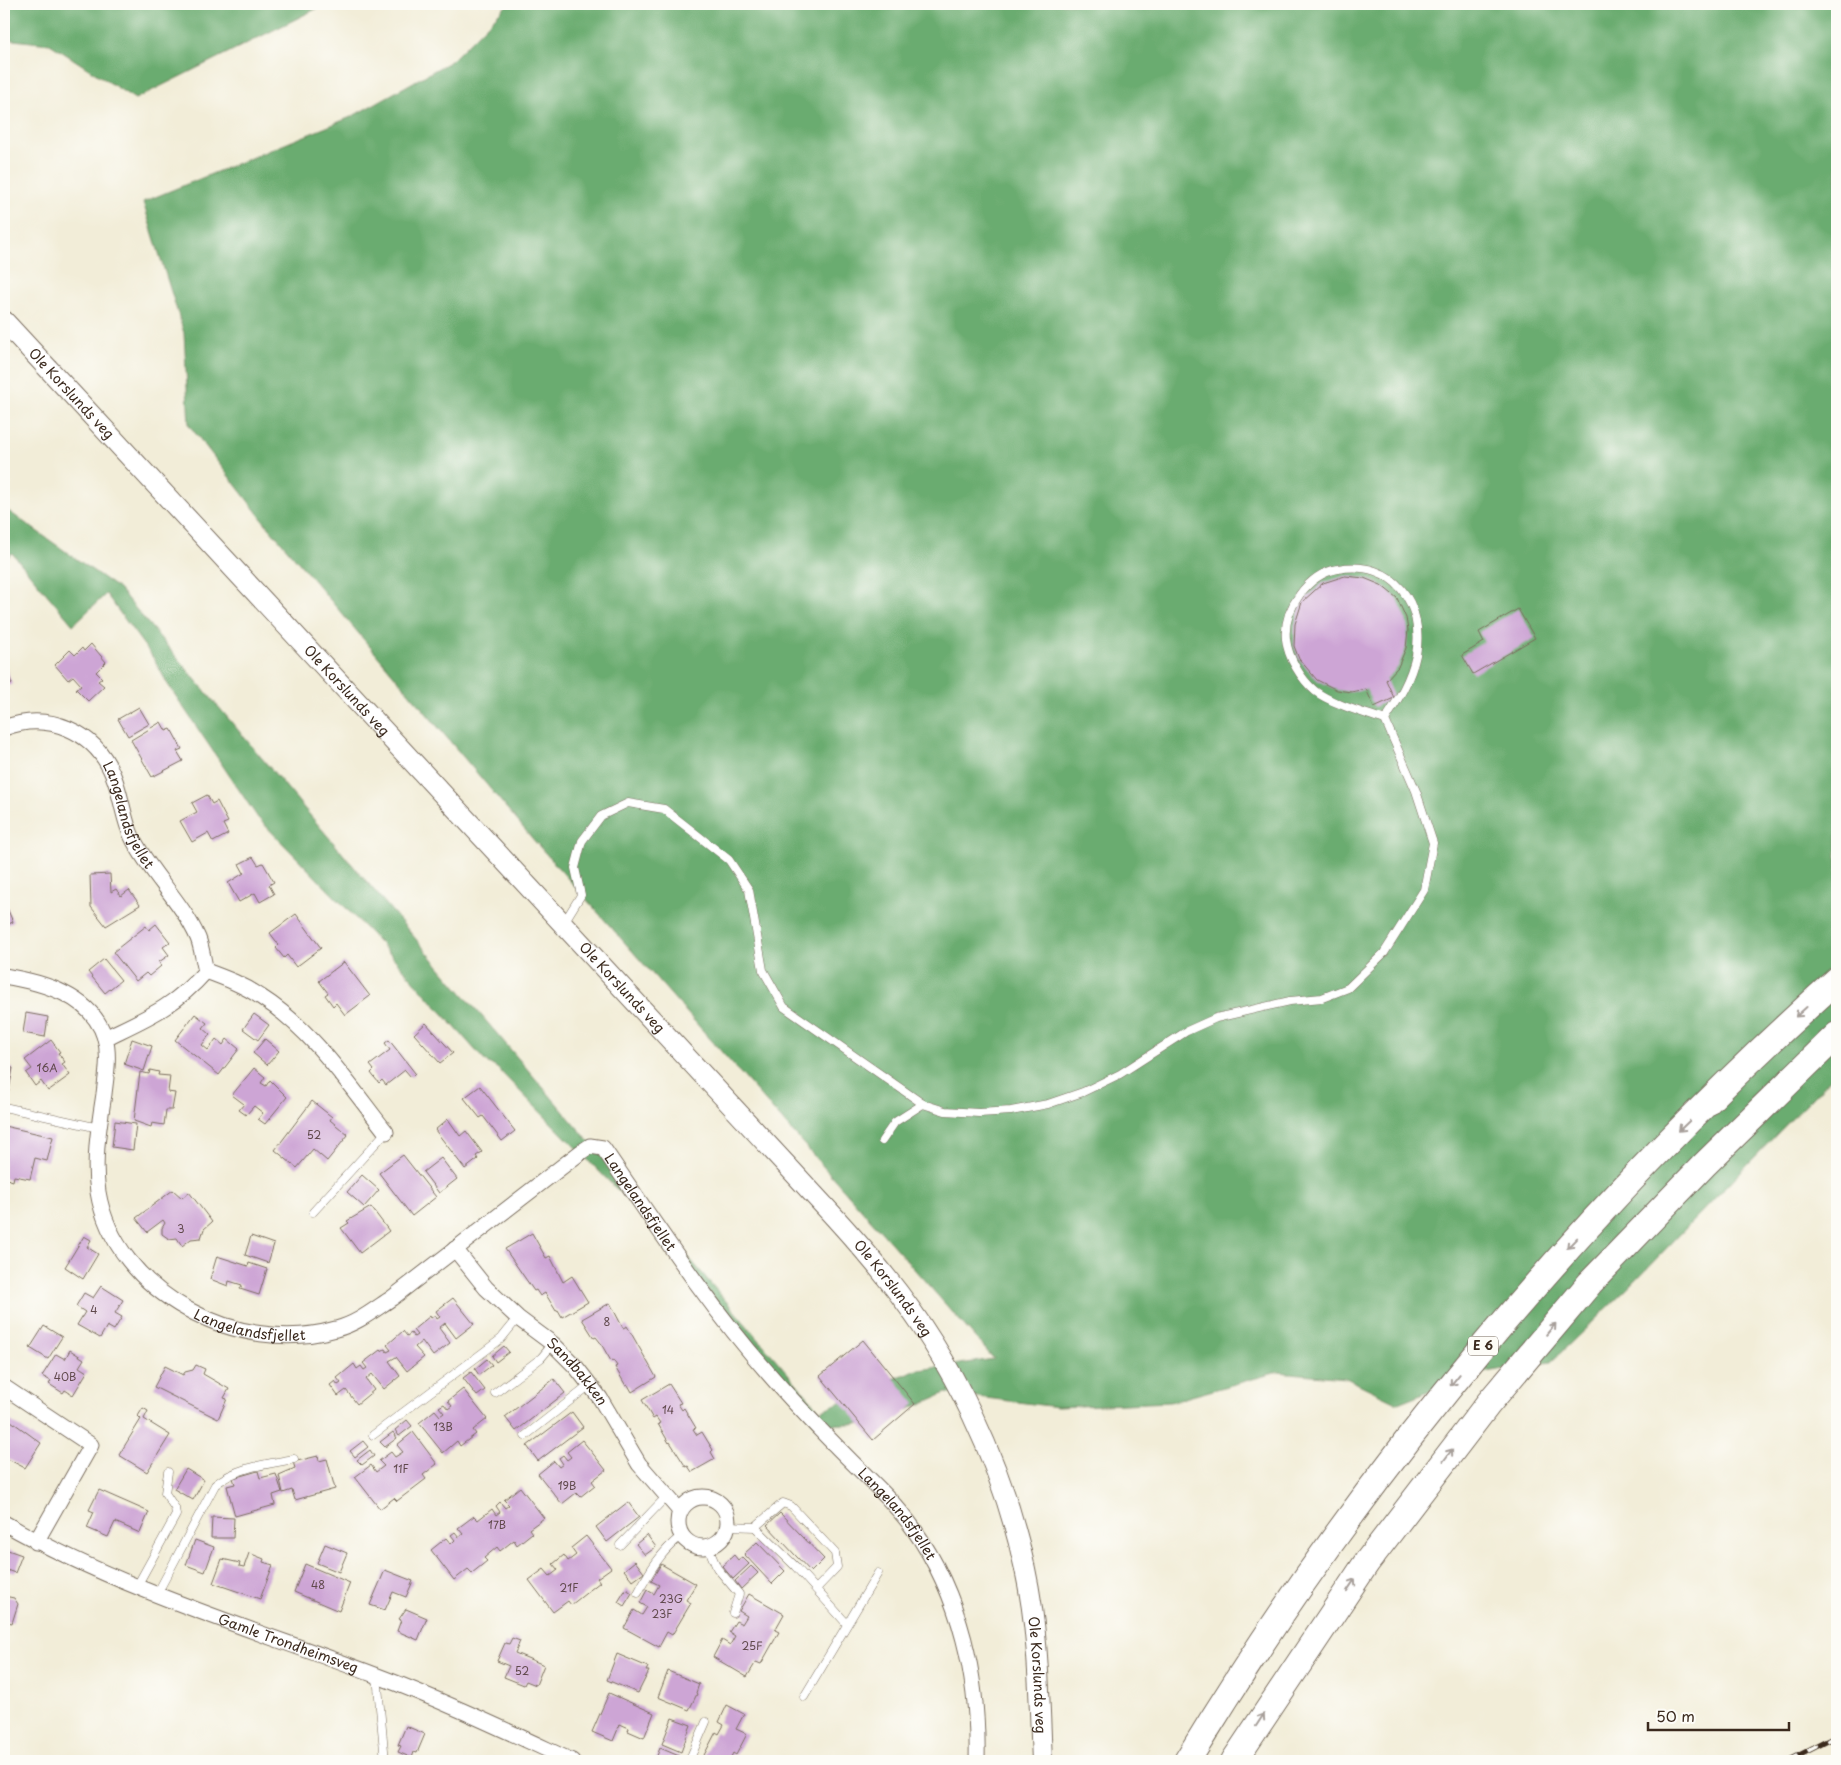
<svg xmlns="http://www.w3.org/2000/svg" width="1841" height="1765" font-family="'Playpen Sans',sans-serif">
<style>
.forest{fill:#6bac6f;stroke:#536b46}
.building{fill:#cda5d5}
.lines{fill:none;stroke-linecap:round;stroke-linejoin:round}
.lane-casing{stroke:#7b6e5f;stroke-width:9}
.street-casing{stroke:#7b6e5f;stroke-width:17}
.secondary-casing{stroke:#7b6e5f;stroke-width:22}
.highway-casing{stroke:#7b6e5f;stroke-width:28}
.lane{stroke:#fff;stroke-width:8}
.street{stroke:#fff;stroke-width:15}
.secondary{stroke:#fff;stroke-width:20}
.highway{stroke:#fff;stroke-width:26}
.rail-casing{stroke:#3b2a1e;stroke-width:5.5}
.rail{stroke:#fdfcf7;stroke-width:4;stroke-dasharray:11;stroke-linecap:butt}
.oneway{stroke:#a79f9a}
.labels{text-anchor:middle;stroke-width:4.5;stroke-linejoin:round;paint-order:stroke}
.number-label{font-size:11px;fill:#60494c}
.shield{fill:#fdfcf7;stroke:#75695f;stroke-width:1}
.shield-label{font-size:12px;font-weight:bold;fill:#3b2a1e}
.street-label{font-size:14px;fill:#3b2a1e;stroke:#fdfcf7}
</style>
<rect width="100%" height="100%" fill="#fdfcf7"/>
<filter id="ink" filterUnits="userSpaceOnUse"><feTurbulence type="fractalNoise" baseFrequency=".02" numOctaves="2"/><feDisplacementMap in="SourceGraphic" scale="10" xChannelSelector="R" yChannelSelector="G"/><feConvolveMatrix kernelMatrix="1 2 1 2 8 2 1 2 1" color-interpolation-filters="sRGB"/></filter>
<filter id="wash" filterUnits="userSpaceOnUse"><feTurbulence type="fractalNoise" baseFrequency=".0096" numOctaves="4" result="noise"/><feDisplacementMap in="SourceGraphic" scale="20" xChannelSelector="R" yChannelSelector="G"/><feGaussianBlur stdDeviation="1.12" result="paint"/><feColorMatrix in="noise" values="0 0 0 0 0 0 0 0 0 0 0 0 0 0 0 0 0 1.4 0 .05"/><feComposite in="paint" operator="in"/></filter>
<g filter="url(#wash)">
<rect width="100%" height="100%" fill="#f2edd8"/>
<g class="forest">
<polygon points="4,4 326,4 135,99 50,44 4,39"/>
<polygon points="508,4 1837,4 1837,1072 1629,1287 1551,1362 1472,1374 1398,1403 1346,1378 1278,1372 1170,1402 1057,1407 946,1393 877,1423 815,1425 666,1239 497,1068 485,1061 382,945 258,818 167,683 154,659 106,594 73,625 12,553 4,561 4,508 119,589 320,827 820,1411 912,1371 994,1359 531,837 266,524 189,425 184,333 143,202 351,117 451,61"/>
</g>
<g id="blocks">
<g class="building">
<polygon points="1345,576 1364,578 1381,585 1397,598 1406,618 1408,630 1406,648 1398,667 1386,680 1394,698 1374,707 1366,689 1351,692 1337,690 1317,680 1299,659 1294,646 1295,624 1302,602 1323,583"/>
<polygon points="1518,609 1535,638 1473,674 1462,655 1484,642 1479,632"/>
<polygon points="91,644 106,662 96,672 102,678 98,681 104,686 88,701 76,689 81,685 73,676 68,680 55,665 70,650 75,655 82,648 84,651"/>
<polygon points="4,664 12,684 4,687"/>
<polygon points="139,707 149,724 128,736 118,719"/>
<polygon points="161,722 166,731 171,729 182,749 177,751 183,761 152,777 131,740"/>
<polygon points="207,795 212,804 217,801 228,822 223,824 228,834 213,842 208,833 192,842 180,821 197,812 192,803"/>
<polygon points="253,857 258,865 263,863 274,882 269,885 274,894 260,902 255,893 239,902 228,883 244,873 239,864"/>
<polygon points="110,874 111,892 116,889 121,896 129,890 140,905 106,926 91,907 90,875"/>
<polygon points="4,901 13,922 4,926"/>
<polygon points="296,914 321,948 296,967 287,955 284,958 276,948 279,945 270,933"/>
<polygon points="156,924 170,942 163,947 169,955 159,962 161,966 149,976 146,973 136,981 113,952 146,926 149,930"/>
<polygon points="104,959 121,980 105,993 88,972"/>
<polygon points="344,962 370,996 345,1015 336,1003 333,1006 325,995 328,993 319,981"/>
<polygon points="26,1013 48,1017 45,1037 23,1033"/>
<polygon points="195,1014 207,1023 203,1028 210,1034 202,1045 208,1050 216,1039 223,1045 227,1039 239,1049 219,1075 175,1040"/>
<polygon points="254,1014 269,1025 258,1040 243,1029"/>
<polygon points="426,1023 453,1053 440,1063 414,1034"/>
<polygon points="132,1039 152,1046 144,1071 124,1064"/>
<polygon points="265,1039 279,1051 267,1065 253,1053"/>
<polygon points="51,1040 60,1052 58,1053 65,1062 62,1064 70,1075 48,1091 41,1081 35,1086 26,1073 32,1069 25,1060"/>
<polygon points="389,1040 415,1073 411,1077 405,1070 386,1085 382,1080 379,1083 374,1077 371,1073 374,1070 370,1065 390,1050 385,1043"/>
<polygon points="4,1067 13,1068 8,1095 4,1094"/>
<polygon points="254,1068 265,1077 261,1083 266,1086 270,1080 287,1097 265,1124 258,1119 263,1113 254,1106 246,1115 239,1110 244,1104 232,1095"/>
<polygon points="150,1070 159,1072 158,1075 170,1076 168,1092 175,1093 172,1110 166,1110 164,1125 152,1123 151,1127 134,1121 140,1072 149,1074"/>
<polygon points="480,1086 515,1131 502,1141 483,1116 480,1118 464,1098"/>
<polygon points="312,1101 332,1117 330,1120 348,1135 327,1161 313,1149 297,1168 275,1150"/>
<polygon points="448,1119 460,1136 466,1131 482,1152 476,1156 478,1159 465,1169 435,1130"/>
<polygon points="115,1121 136,1124 133,1150 112,1147"/>
<polygon points="4,1126 53,1137 47,1161 35,1158 30,1179 14,1176 13,1181 4,1178"/>
<polygon points="403,1155 436,1197 412,1216 379,1173"/>
<polygon points="441,1158 457,1179 439,1193 423,1172"/>
<polygon points="362,1175 379,1190 364,1207 347,1192"/>
<polygon points="173,1190 182,1198 189,1192 212,1222 204,1229 201,1238 191,1239 182,1246 177,1238 169,1239 162,1234 162,1228 165,1223 163,1220 147,1232 136,1218"/>
<polygon points="371,1207 389,1231 360,1253 341,1228 349,1223 347,1221"/>
<polygon points="532,1233 546,1258 550,1256 563,1282 572,1276 588,1302 562,1317 558,1310 556,1311 545,1293 540,1296 536,1290 534,1291 505,1249"/>
<polygon points="84,1236 91,1240 87,1247 98,1254 83,1279 65,1267"/>
<polygon points="251,1236 274,1244 268,1263 245,1255"/>
<polygon points="217,1256 248,1266 249,1263 267,1269 259,1295 240,1289 242,1285 229,1281 228,1286 210,1279"/>
<polygon points="101,1286 123,1300 115,1313 122,1317 114,1330 107,1326 100,1338 77,1325 85,1312 76,1306 84,1293 93,1298"/>
<polygon points="453,1298 474,1324 456,1338 445,1323 439,1328 450,1343 433,1356 422,1341 415,1347 424,1357 407,1371 396,1357 389,1361 400,1376 384,1389 372,1374 366,1379 374,1390 357,1404 346,1390 338,1396 330,1385 335,1381 338,1385 341,1383 337,1378 354,1364 357,1369 361,1366 364,1370 367,1368 363,1363 380,1350 381,1351 385,1349 387,1352 391,1350 387,1345 403,1331 407,1336 411,1333 414,1337 417,1335 413,1330 430,1316 431,1318 435,1315 437,1319 440,1317 436,1311"/>
<polygon points="610,1303 623,1328 627,1326 656,1377 632,1392 628,1385 626,1386 615,1367 617,1366 613,1360 611,1361 600,1342 596,1337 594,1338 582,1319"/>
<polygon points="44,1326 62,1337 48,1359 30,1348"/>
<polygon points="863,1340 915,1404 873,1440 820,1376"/>
<polygon points="504,1346 509,1352 496,1362 492,1356"/>
<polygon points="70,1350 84,1359 79,1367 87,1372 73,1395 65,1390 63,1393 49,1384 51,1381 42,1376 56,1354 65,1359"/>
<polygon points="487,1359 492,1365 479,1375 475,1369"/>
<polygon points="196,1365 205,1369 203,1374 229,1389 224,1398 227,1399 218,1419 154,1387 165,1366 183,1375 185,1372 193,1370"/>
<polygon points="471,1372 485,1390 477,1396 463,1378"/>
<polygon points="554,1379 565,1393 516,1431 505,1417"/>
<polygon points="669,1384 681,1403 678,1404 682,1410 684,1408 696,1428 693,1429 697,1435 702,1432 713,1450 711,1452 715,1459 692,1472 688,1466 686,1467 670,1442 669,1443 658,1424 660,1423 656,1417 653,1419 642,1400"/>
<polygon points="463,1389 487,1419 473,1430 476,1434 460,1446 457,1441 443,1453 419,1423 435,1410 440,1416 444,1413 439,1407 444,1404 448,1409 452,1406 448,1401"/>
<polygon points="143,1408 148,1411 144,1419 170,1435 147,1472 119,1455 141,1419 138,1416"/>
<polygon points="572,1412 583,1427 538,1461 527,1446"/>
<polygon points="4,1419 10,1423 11,1421 41,1443 25,1468 4,1457"/>
<polygon points="407,1420 412,1426 399,1436 395,1430"/>
<polygon points="393,1432 397,1438 385,1447 380,1442"/>
<polygon points="413,1432 437,1464 423,1475 426,1479 397,1501 394,1498 380,1509 355,1477 371,1465 376,1472 384,1466 379,1461 391,1452 395,1457 403,1452 397,1445"/>
<polygon points="582,1440 606,1470 592,1481 595,1485 580,1497 576,1493 562,1504 538,1474 554,1461 559,1467 563,1464 559,1458 563,1455 567,1460 571,1457 567,1452"/>
<polygon points="363,1441 368,1447 355,1457 350,1451"/>
<polygon points="370,1450 374,1456 362,1465 357,1460"/>
<polygon points="318,1456 319,1461 327,1459 335,1489 295,1500 292,1490 283,1493 279,1475 295,1468 293,1462"/>
<polygon points="186,1469 204,1480 193,1500 174,1489"/>
<polygon points="258,1471 260,1478 276,1474 282,1492 273,1495 275,1505 235,1516 227,1486 235,1484 233,1478"/>
<polygon points="520,1487 544,1518 529,1529 532,1533 517,1545 514,1540 500,1551 497,1547 484,1558 487,1561 472,1573 468,1569 454,1580 431,1550 446,1538 451,1544 455,1540 451,1535 455,1532 459,1537 463,1534 458,1528 474,1516 478,1520 492,1509 496,1515 500,1512 496,1506 500,1502 505,1508 509,1505 504,1500"/>
<polygon points="99,1490 149,1512 140,1533 115,1522 108,1537 87,1528 94,1512 89,1510"/>
<polygon points="628,1502 639,1517 607,1542 596,1527"/>
<polygon points="780,1513 824,1559 811,1572 767,1525"/>
<polygon points="212,1517 234,1518 233,1538 211,1538"/>
<polygon points="647,1535 656,1547 645,1555 636,1544"/>
<polygon points="586,1536 611,1568 597,1578 600,1582 571,1605 568,1601 553,1612 529,1580 544,1569 550,1576 558,1570 553,1564 564,1555 568,1561 576,1555 571,1548"/>
<polygon points="195,1540 214,1547 205,1572 186,1565"/>
<polygon points="757,1542 785,1571 772,1584 744,1554"/>
<polygon points="325,1544 347,1553 339,1572 317,1563"/>
<polygon points="5,1549 22,1555 15,1573 4,1569"/>
<polygon points="249,1553 264,1559 263,1562 273,1565 260,1599 213,1583 222,1559 240,1563 239,1566 244,1567"/>
<polygon points="734,1555 738,1560 742,1557 749,1564 733,1579 722,1566"/>
<polygon points="635,1561 644,1573 633,1581 624,1570"/>
<polygon points="305,1564 350,1583 339,1611 294,1592"/>
<polygon points="661,1564 696,1584 686,1600 691,1603 672,1635 667,1632 659,1647 624,1628 634,1610 642,1615 647,1607 640,1603 647,1590 654,1594 659,1585 651,1581"/>
<polygon points="751,1566 758,1573 741,1589 735,1581"/>
<polygon points="385,1570 413,1581 406,1597 393,1592 385,1610 370,1605"/>
<polygon points="626,1589 632,1593 624,1606 618,1602"/>
<polygon points="749,1594 784,1614 775,1630 779,1632 761,1664 756,1662 747,1677 713,1657 722,1640 730,1645 735,1636 729,1632 736,1621 742,1624 747,1616 739,1611"/>
<polygon points="4,1596 14,1598 18,1604 12,1623 4,1621"/>
<polygon points="406,1609 427,1618 418,1640 397,1631 401,1620 399,1619"/>
<polygon points="512,1638 520,1641 515,1653 544,1665 536,1685 526,1681 524,1685 504,1677 509,1666 497,1661 505,1643 509,1644"/>
<polygon points="617,1654 648,1667 646,1671 649,1671 638,1693 607,1680"/>
<polygon points="668,1671 699,1684 696,1693 697,1694 689,1710 658,1697"/>
<polygon points="609,1693 654,1713 644,1738 628,1731 629,1728 620,1724 613,1741 592,1732"/>
<polygon points="727,1705 744,1714 736,1729 747,1734 736,1755 733,1753 729,1761 706,1761 702,1759 716,1732 719,1734 724,1725 719,1722"/>
<polygon points="672,1718 691,1725 681,1752 662,1744"/>
<polygon points="406,1726 425,1734 417,1753 414,1752 412,1758 398,1752 401,1746 398,1745"/>
<polygon points="660,1748 679,1756 677,1761 655,1761"/>
</g>
</g>
</g>
<g filter="url(#ink)">
<use href="#blocks" fill-opacity="0" stroke="#7b6e5f" stroke-width="1"/>
<g class="lines">
<defs>
<g id="lane">
<path d="M563,924l18,-29 -6,-27 7,-27 19,-25 27,-13 36,6 65,51 20,30 14,80 21,37 139,97 22,7 34,2 32,-2 37,-7 35,-12 37,-18 67,-43 29,-13 74,-17 32,-3 26,-10 36,-35 40,-63 9,-47 -17,-52 -31,-71c-20,-7 -53,-16 -70,-29 -14,-12 -27,-33 -29,-52 -3,-30 22,-65 52,-70 56,-10 87,35 78,86 -5,24 -18,45 -31,65"/>
<polyline points="4,1107 99,1128"/>
<polyline points="882,1141 895,1122 923,1104"/>
<polyline points="313,1212 386,1132"/>
<polyline points="495,1393 541,1358 553,1344"/>
<polyline points="373,1435 501,1339 518,1318"/>
<polyline points="525,1436 590,1385"/>
<polyline points="728,1526 755,1527 795,1566 847,1624"/>
<polyline points="755,1527 783,1503 791,1506 835,1553 837,1567 816,1589"/>
<polyline points="620,1545 666,1497"/>
<polyline points="708,1547 717,1568 739,1594 733,1613"/>
<polyline points="137,1586 176,1515 175,1508 165,1493 168,1472"/>
<path d="M638,1593c12,-23 23,-41 43,-57"/>
<path d="M157,1594l58,-109c21,-18 53,-21 79,-26"/>
<polyline points="377,1676 385,1761"/>
<polyline points="804,1697 878,1573"/>
<polyline points="689,1761 706,1722"/>
</g>
<g id="street">
<path id="s1" d="M4,728c44,-17 91,3 109,47 10,24 10,49 24,71 18,32 46,58 61,92 4,10 5,22 8,33 19,7 38,14 55,26 52,33 88,88 125,135"/>
<path id="s2" d="M4,976c37,6 88,19 101,62 5,18 1,38 -1,56 -5,32 -11,66 -6,98 17,102 142,165 238,137 21,-5 39,-20 56,-31l189,-146 9,-6 13,2c53,77 104,156 166,226 26,30 54,59 83,88 21,21 44,42 61,66 48,68 66,151 64,233"/>
<path d="M105,1038c43,-21 68,-30 101,-67"/>
<path id="s3" d="M455,1249l31,39 32,30 35,26 23,23 24,31 39,66 41,47"/>
<polyline points="4,1387 91,1445 36,1542"/>
<circle cx="703" cy="1522" r="25"/>
<path id="s4" d="M4,1523c116,66 246,105 371,152 67,25 132,56 197,86"/>
</g>
<g id="secondary">
<path id="s5" d="M4,321l789,851c31,34 64,68 93,105 67,83 117,188 139,292 14,64 14,127 17,192"/>
</g>
<g id="highway">
<path d="M1187,1761c176,-291 397,-554 650,-781"/>
<polyline points="1234,1761 1367,1562 1488,1404 1590,1283 1704,1165 1837,1035"/>
</g>
</defs>
<use href="#lane" class="lane-casing"/>
<use href="#street" class="street-casing"/>
<use href="#secondary" class="secondary-casing"/>
<use href="#highway" class="highway-casing"/>
<use href="#lane" class="lane"/>
<use href="#street" class="street"/>
<use href="#secondary" class="secondary"/>
<use href="#highway" class="highway"/>
<defs>
<polyline id="rail" points="1788,1761 1837,1736"/>
</defs>
<use href="#rail" class="rail-casing"/>
<use href="#rail" class="rail"/>
</g>
<defs><path id="oneway-shaft" d="M-6 0H5M1.5-3L5.5 0L1.5 3" fill="none" stroke-width="1.6" stroke-linecap="round" stroke-linejoin="round" transform="scale(1.25)"/></defs>
<g class="oneway">
<use href="#oneway-shaft" transform="translate(1801 1012) rotate(138)"/>
<use href="#oneway-shaft" transform="translate(1684 1126) rotate(136)"/>
<use href="#oneway-shaft" transform="translate(1572 1243) rotate(134)"/>
<use href="#oneway-shaft" transform="translate(1551 1329) rotate(-50)"/>
<use href="#oneway-shaft" transform="translate(1455 1380) rotate(129)"/>
<use href="#oneway-shaft" transform="translate(1448 1455) rotate(-53)"/>
<use href="#oneway-shaft" transform="translate(1351 1585) rotate(-56)"/>
<use href="#oneway-shaft" transform="translate(1260 1720) rotate(-57)"/>
</g>
</g>
<g class="labels">
<g class="number-label">
<text x="47" y="1072">16A</text>
<text x="314" y="1139">52</text>
<text x="181" y="1233">3</text>
<text x="94" y="1314">4</text>
<text x="607" y="1326">8</text>
<text x="65" y="1381">40B</text>
<text x="668" y="1414">14</text>
<text x="443" y="1431">13B</text>
<text x="401" y="1473">11F</text>
<text x="567" y="1490">19B</text>
<text x="497" y="1529">17B</text>
<text x="318" y="1589">48</text>
<text x="569" y="1592">21F</text>
<text x="671" y="1603">23G</text>
<text x="662" y="1618">23F</text>
<text x="752" y="1650">25F</text>
<text x="522" y="1675">52</text>
</g>
<rect class="shield" x="1468" y="1336.5" width="30" height="19" rx="4"/>
<g class="shield-label">
<text x="1483" y="1350">E 6</text>
</g>
<g class="street-label">
<text dy="5" stroke="none"><textPath href="#s5" startOffset="99">Ole Korslunds veg</textPath></text>
<text dy="5" stroke="none"><textPath href="#s5" startOffset="504">Ole Korslunds veg</textPath></text>
<text dy="5" stroke="none"><textPath href="#s1" startOffset="175">Langelandsfjellet</textPath></text>
<text dy="5" stroke="none"><textPath href="#s5" startOffset="909">Ole Korslunds veg</textPath></text>
<text dy="5" stroke="none"><textPath href="#s2" startOffset="979">Langelandsfjellet</textPath></text>
<text dy="5" stroke="none"><textPath href="#s5" startOffset="1314">Ole Korslunds veg</textPath></text>
<text dy="5" stroke="none"><textPath href="#s2" startOffset="498">Langelandsfjellet</textPath></text>
<text dy="5" stroke="none"><textPath href="#s3" startOffset="174">Sandbakken</textPath></text>
<text dy="5" stroke="none"><textPath href="#s2" startOffset="1384">Langelandsfjellet</textPath></text>
<text dy="5" stroke="none"><textPath href="#s4" startOffset="309">Gamle Trondheimsveg</textPath></text>
<text dy="5" stroke="none"><textPath href="#s5" startOffset="1734">Ole Korslunds veg</textPath></text>
</g>
</g>
<rect width="1841" height="1765" fill="none" stroke="#fdfcf7" stroke-width="20"/>
<path d="M1648 1722v8h141v-8" fill="none" stroke="#3b2a1e" stroke-width="2.5"/>
<text x="1656" y="1722" font-size="15" fill="#3b2a1e" stroke="#fdfcf7" stroke-width="4" paint-order="stroke">50 m</text>
</svg>
